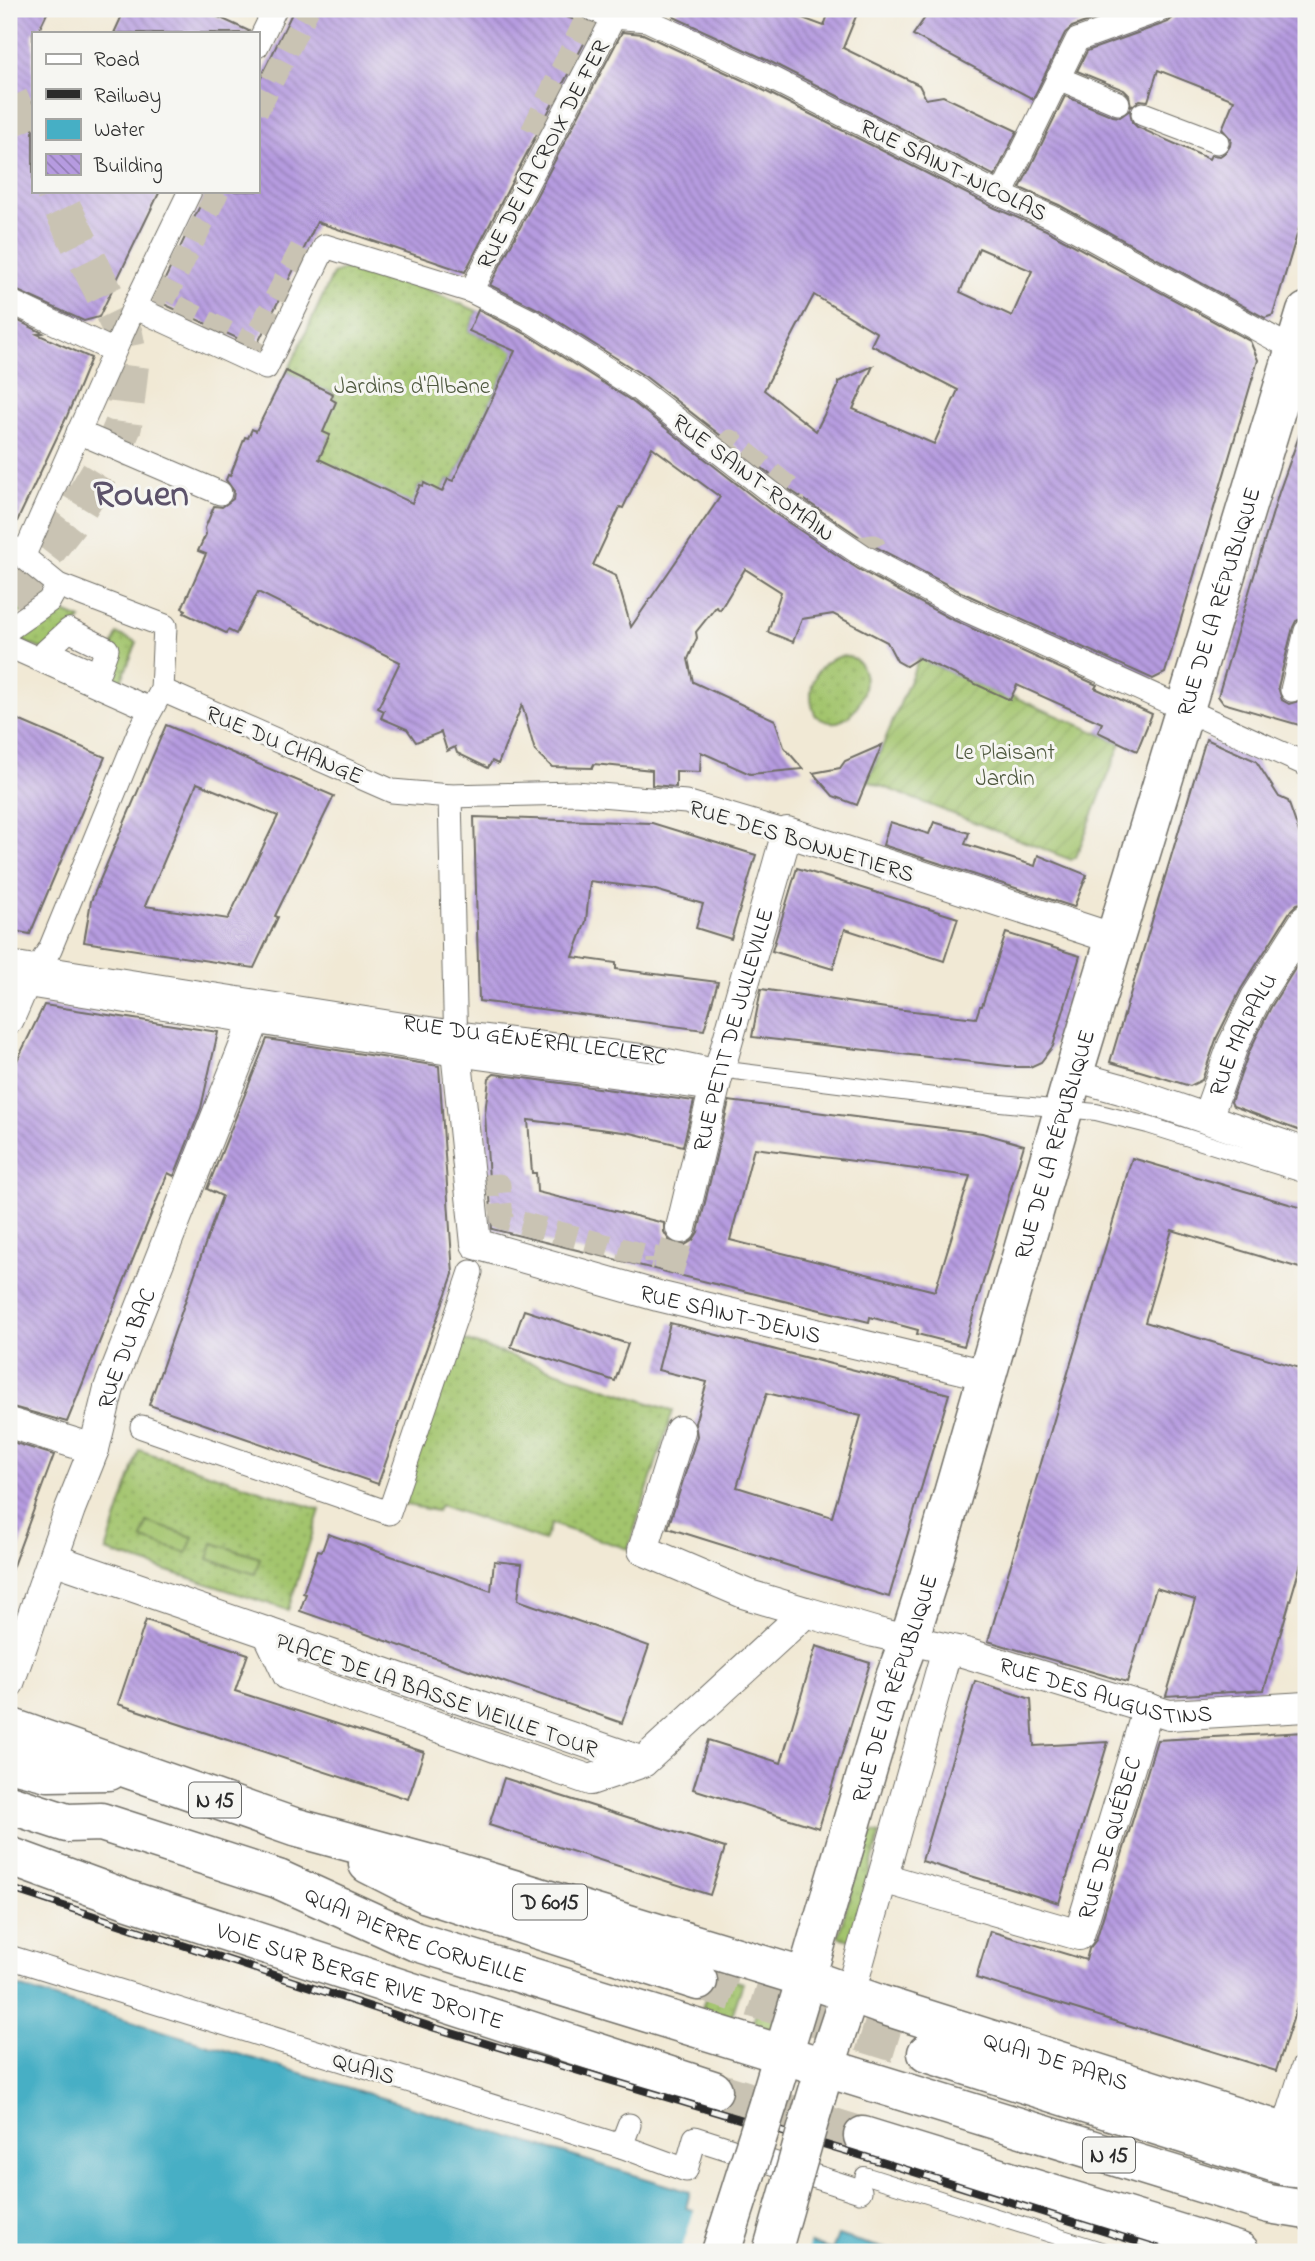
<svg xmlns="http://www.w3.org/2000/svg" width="1315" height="2261" font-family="'Indie Flower',sans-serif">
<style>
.grass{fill:url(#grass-dots);stroke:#67784c;stroke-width:2}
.garden{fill:url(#garden-furrows);stroke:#67784c;stroke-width:2}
.pitch{fill:#a3c56d;stroke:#67784c;stroke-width:2}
.water{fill:#46afc5;stroke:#386d78;stroke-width:2}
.pier{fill:#f1e9d5}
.building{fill:url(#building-back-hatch);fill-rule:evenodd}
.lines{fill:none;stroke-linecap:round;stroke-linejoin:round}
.pedestrian-tunnel{stroke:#c9c3b3;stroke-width:23;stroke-dasharray:23 11;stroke-linecap:butt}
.minor-tunnel{stroke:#c9c3b3;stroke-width:30;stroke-dasharray:30 15;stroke-linecap:butt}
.tertiary-tunnel{stroke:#c9c3b3;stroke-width:38;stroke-dasharray:38 19;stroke-linecap:butt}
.primary-tunnel{stroke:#c9c3b3;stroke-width:38;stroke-dasharray:38 19;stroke-linecap:butt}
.service-casing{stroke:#706e66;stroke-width:18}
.pedestrian-casing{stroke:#706e66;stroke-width:25}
.minor-casing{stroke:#706e66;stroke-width:32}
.tertiary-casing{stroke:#706e66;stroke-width:41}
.secondary-casing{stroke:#706e66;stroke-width:41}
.primary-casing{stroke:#706e66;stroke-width:41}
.service{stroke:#fff;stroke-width:16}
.pedestrian{stroke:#fff;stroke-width:23}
.minor{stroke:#fff;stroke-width:30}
.tertiary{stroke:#fff;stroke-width:38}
.secondary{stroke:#fff;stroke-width:38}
.primary{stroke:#fff;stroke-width:38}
.rail-casing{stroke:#2b2b2b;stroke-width:8}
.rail{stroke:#f6f6f2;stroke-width:5;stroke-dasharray:16;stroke-linecap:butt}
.secondary-bridge-casing{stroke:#706e66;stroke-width:41;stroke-linecap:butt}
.secondary-bridge{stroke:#fff;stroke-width:38}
.labels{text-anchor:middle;stroke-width:6;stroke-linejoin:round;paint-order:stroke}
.shield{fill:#f6f6f2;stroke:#686867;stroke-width:2}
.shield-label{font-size:21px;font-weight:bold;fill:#2b2b2b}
.street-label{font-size:23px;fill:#2b2b2b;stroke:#f6f6f2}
.park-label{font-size:23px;fill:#4f593f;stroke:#f6f6f2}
.town-label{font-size:37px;font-weight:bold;fill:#5c526a;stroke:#f6f6f2}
</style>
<defs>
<pattern id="grass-dots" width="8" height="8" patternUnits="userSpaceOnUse" patternTransform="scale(1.75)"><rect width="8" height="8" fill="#a3c56d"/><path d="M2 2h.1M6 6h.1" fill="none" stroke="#8ca95f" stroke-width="1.8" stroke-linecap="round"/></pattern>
<pattern id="garden-furrows" width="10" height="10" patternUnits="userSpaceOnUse" patternTransform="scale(1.75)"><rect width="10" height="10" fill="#a3c56d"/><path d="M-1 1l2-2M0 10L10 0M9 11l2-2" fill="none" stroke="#8ca95f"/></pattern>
<pattern id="building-back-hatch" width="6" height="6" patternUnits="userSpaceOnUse" patternTransform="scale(1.75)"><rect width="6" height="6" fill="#b69be0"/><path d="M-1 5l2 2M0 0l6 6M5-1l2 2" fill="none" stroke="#947fb6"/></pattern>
</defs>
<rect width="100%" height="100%" fill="#f6f6f2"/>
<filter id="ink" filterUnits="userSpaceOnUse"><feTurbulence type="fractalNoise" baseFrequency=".0143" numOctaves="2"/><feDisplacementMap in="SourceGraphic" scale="14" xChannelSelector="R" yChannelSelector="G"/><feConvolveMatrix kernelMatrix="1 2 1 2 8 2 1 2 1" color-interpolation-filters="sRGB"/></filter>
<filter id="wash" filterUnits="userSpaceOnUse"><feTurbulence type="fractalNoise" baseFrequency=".00686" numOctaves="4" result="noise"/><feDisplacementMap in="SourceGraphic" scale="28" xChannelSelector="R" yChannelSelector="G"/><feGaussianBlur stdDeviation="1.57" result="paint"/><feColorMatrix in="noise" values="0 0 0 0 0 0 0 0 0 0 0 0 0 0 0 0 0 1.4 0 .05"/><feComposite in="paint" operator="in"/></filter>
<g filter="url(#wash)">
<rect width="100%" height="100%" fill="#f1e9d5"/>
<g class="grass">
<polygon points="362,262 477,311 469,331 509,348 516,349 453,481 448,479 440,494 424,484 420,485 417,491 421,492 414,507 338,470 339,468 334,466 333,468 318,460 330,436 320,430 336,402 333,393 326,390 325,392 312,383 311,385 288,371 333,274"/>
<polygon points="10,579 47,596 9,620 9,580"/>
<polygon points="52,607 81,619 46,651 20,640 30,620"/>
<polygon points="117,634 137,642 120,684 109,679 105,663"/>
<path d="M842,656c45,0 16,90 -26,60 -12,-23 -2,-55 26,-60z"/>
<polygon points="455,1337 673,1411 628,1549 551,1524 544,1541 440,1505 437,1511 396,1503"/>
<polygon points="139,1450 320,1510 288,1610 106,1551"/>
<polygon points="869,1831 880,1834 850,1940 838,1937"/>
<polygon points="714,1974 743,1983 730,2021 701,2011"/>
<polygon points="763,1990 782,1996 775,2033 751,2028"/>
</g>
<polygon class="garden" points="919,658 1005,697 1012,696 1121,743 1076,857 1071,860 868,781"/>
<g class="pitch">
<polygon points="147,1522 193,1537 187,1553 142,1539"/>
<polygon points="213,1543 260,1558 255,1574 208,1559"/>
</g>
<polygon class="water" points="9,1984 690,2192 686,2208 832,2250 838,2235 895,2252 9,2252"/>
<polygon class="pier" points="695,2207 810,2240 807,2252 681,2252"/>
<g id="blocks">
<g class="building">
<polygon points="9,9 49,9 39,30 33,33 33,191 160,191 99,317 84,321 9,287"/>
<polygon points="125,9 201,9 249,31 248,33 114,33"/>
<polygon points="294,9 545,9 589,25 591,30 465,272 317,222 256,347 155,300 207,191 257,191 257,86"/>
<polygon points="677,9 778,9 824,26 830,9 859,9 843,48 919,85 926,99 943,96 1017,131 995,176 767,60 674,17"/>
<polygon points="931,9 1122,9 1072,27 1065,33 1033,99 913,35"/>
<polygon points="1177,9 1306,9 1306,205 1273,315 1265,318 1059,205 1020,188 1065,96 1113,116 1120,117 1130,110 1132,122 1137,127 1209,159 1211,155 1220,156 1226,152 1230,146 1231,139 1222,129 1234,100 1158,70 1148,101 1140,100 1131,107 1129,95 1124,90 1077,71 1087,51 1168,22 1174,17"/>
<path d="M622,32l21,2 112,52 240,122 51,22 204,111 8,19 -93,313 -12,6 -192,-87 -89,-47 -82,-55 -144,-113 -106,-67 -50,-25zM979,248l53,23 -20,45 -52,-24zM814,295l63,38 -6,12 87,45 -24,54 -81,-35 20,-43 -35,16v5l-22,44 -52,-41z"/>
<path d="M478,310l48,24 104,66 144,113 84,56 91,49 148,67 -2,3 57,26 -15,37 -39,-19 4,-9 -85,-38 -7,15 -91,-42 -13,8 -9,-5 -10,-19 -54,-28 -31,5 -9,23 -25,-10 13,-40 -36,-23 -25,41 -4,-3 -20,25 1,6 -9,21 5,23 82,38 9,27 19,22 -53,5 -49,-22 -1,20 -24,-1v16l-24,-2v-15l-58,-6 -2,4 -40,-1 -17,-16 -13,-46 -24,59 -6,-3 -4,7 -31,-15 -2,-6 -8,4 -6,-19 -25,10 -9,-13 -26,-11 3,-7 -6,-3 22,-46 -142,-70 -22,42 -8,-4 -2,3 -42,-20 2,-3 -4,-2 24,-54 -8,-3 8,-17 -1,-6 9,-22 8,1 11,-8 1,-8 -8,-11 2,-5 2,1 15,-39 3,1 4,-9 4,2 30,-60 47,23 -2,5 5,3 -13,30 7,3 -11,24 93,44 8,-18 3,1 1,-3 18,9 6,-13 5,2 62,-130 -46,-20zM652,447l68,50 -89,130 -15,-51 -23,-11 27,-58 3,1z"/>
<polygon points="9,316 43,333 37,334 91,358 67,416 12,532 9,531"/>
<polygon points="1303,425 1306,426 1306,617 1296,621 1293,627 1278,687 1282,700 1289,704 1302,700 1306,691 1306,727 1223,703 1218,696 1279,492"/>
<polygon points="9,716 105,757 30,934 9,930"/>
<path d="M166,725l168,71 -59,120 3,1 -24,51 -170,-26 7,-41zM197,783l81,33 -50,103 -83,-13z"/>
<polygon points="1206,739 1256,761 1279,797 1288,801 1300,835 1306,838 1306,902 1297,904 1291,910 1241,989 1217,1037 1202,1080 1190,1086 1110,1062"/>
<polygon points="882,745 857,805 833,796 813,773 840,768 845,761"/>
<polygon points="474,817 652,823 756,855 731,939 696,928 703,904 652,889 590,881 586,921 573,957 616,963 616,969 718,982 704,1030 479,1001"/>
<polygon points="890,822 929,834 934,822 969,833 965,844 1035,866 1038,855 1087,875 1074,907 883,845"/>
<polygon points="797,868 958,918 944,961 845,929 833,969 772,951"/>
<polygon points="1006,933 1080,956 1053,1046 1041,1062 1030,1067 1016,1067 752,1037 761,989 886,1008 976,1018 980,1006 982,1006"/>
<polygon points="1306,951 1306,1133 1233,1106 1231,1102 1249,1052 1271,1007"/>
<polygon points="44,1005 218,1032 201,1108 174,1176 168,1173 67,1422 9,1406 9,1077"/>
<polygon points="267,1039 439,1066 453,1274 378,1484 149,1405 222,1196 207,1189"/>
<path d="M494,1074l200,27 -11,45 -52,-13 -103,-13 4,53h4l1,19 127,31v9l5,8 9,5h7l8,-5 5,-8 31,-131 253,32 42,12 -60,201 -47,-12 1,-4 -48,-13 -1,5 -377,-93 -7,-115 4,-36zM754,1148l216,28 -35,115 -205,-51z"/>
<polygon points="1132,1158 1306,1209 1306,1270 1172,1230 1145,1322 1306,1370 1306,1546 1264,1690 1166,1696 1195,1600 1156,1588 1127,1682 988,1641"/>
<polygon points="524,1310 628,1344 615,1381 511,1347"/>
<path d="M670,1323l279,71 -60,203 -221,-69 29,-92 -2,-13 12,-41 -49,-12zM767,1393l94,23 -29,101 -95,-30z"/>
<polygon points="9,1441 54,1455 11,1571 9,1571"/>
<polygon points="328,1534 491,1591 494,1561 522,1564 518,1600 649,1646 622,1723 300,1611 306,1594 303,1593 318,1550 322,1551"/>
<polygon points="146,1620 248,1654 235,1691 424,1752 408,1799 118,1704"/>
<polygon points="816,1646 870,1663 819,1828 693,1789 708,1740 781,1763"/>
<polygon points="975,1681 1031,1699 1034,1746 1108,1742 1059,1903 922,1861"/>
<polygon points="1306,1732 1306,1979 1276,2071 976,1978 990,1931 1086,1960 1089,1949 1096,1940 1157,1740"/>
<polygon points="504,1778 725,1848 710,1895 489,1825"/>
</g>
</g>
</g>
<g filter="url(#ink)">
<use href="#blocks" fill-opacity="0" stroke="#706e66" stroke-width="2"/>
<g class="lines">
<g class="pedestrian-tunnel">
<polyline points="257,111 308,9"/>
<polyline points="532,132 591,9"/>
<polyline points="218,191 164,300 252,345 306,239"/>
<polyline points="722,454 731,441 793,491 794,509"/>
<polyline points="853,549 874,546 879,556 876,563"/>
<polyline points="484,1186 499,1185 502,1218 655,1258 655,1262"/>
</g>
<polyline class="minor-tunnel" points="668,1272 681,1228"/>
<g class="tertiary-tunnel">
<polyline points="9,98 33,148"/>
<polyline points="9,595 17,589 72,518 112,452 123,426 130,365 124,334 54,191"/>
</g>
<g class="primary-tunnel">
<polyline points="698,1981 927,2053"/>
<polyline points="713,2090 863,2136"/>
</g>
<defs>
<g id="service">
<path id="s1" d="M9,959l445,70 195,24 86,18 223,28 138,13 52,13 158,50"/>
<polyline points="860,2191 864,2175 1107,2252"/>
</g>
<g id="pedestrian">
<polyline points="592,9 614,17 647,20 761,73 1001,195 1052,217 1304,355"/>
<polyline points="257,46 275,9"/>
<polyline points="1058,78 1118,103"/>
<polyline points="1143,114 1217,142"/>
<polyline points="1001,195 1077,40 1163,9"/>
<polyline points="471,291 614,17"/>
<polyline points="9,301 114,351"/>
<polyline points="134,307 266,368 325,246 471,291 533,322 638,389 782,501 865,557 955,605 1303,763 1306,762"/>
<polyline points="78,432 220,493"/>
<polyline points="9,545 58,585 165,626 162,690"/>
<polyline points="24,555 134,307 190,191"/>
<polyline points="9,629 49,601 58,585"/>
<polygon points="69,630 107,649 98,674 46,651"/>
<polyline points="9,646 150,709"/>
<polyline points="1292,690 1306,631"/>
<polyline points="450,796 456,1051"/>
<polyline points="25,982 40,964 50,949 139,732 162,690 392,791 450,796 575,793 686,802 787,832"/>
<polyline points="142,1427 389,1513 471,1272"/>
<polyline points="9,1957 621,2146 686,2170 695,2138 860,2191"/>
<polyline points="621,2146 629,2125"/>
</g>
<g id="minor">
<polyline points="9,979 456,1051 715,1086"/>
<polyline points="9,1019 25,982"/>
<path id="s2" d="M456,1051l20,193 182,52 329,79"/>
<polyline points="1074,1076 1121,1089 1306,1153"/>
<path id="s3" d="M1207,1118l26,-73 23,-47 50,-79"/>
<path id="s4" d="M681,1228l35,-146 71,-250 328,107"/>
<polyline points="9,1423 94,1449"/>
<polyline points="680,1431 643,1550 746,1594 806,1612"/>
<polyline points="53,1559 268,1633"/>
<path id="s5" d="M9,1683l61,-174 24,-60 15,-61 146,-369"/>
<path id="s6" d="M643,1762l-375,-129 20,42 302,105 53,-18 163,-150 68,20 92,21 203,62 137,-8"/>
<path id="s7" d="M883,1878l196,57 69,-227"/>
<polyline points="850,1993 947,1649"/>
<polyline points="1286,2133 1306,2069"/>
</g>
<g id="tertiary">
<path id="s8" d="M806,1978l88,-298 15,-40 20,-63 147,-511 230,-754"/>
</g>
<g id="secondary">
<polyline points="768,2104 806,1978"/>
<polyline points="810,2118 825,2068"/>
</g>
<g id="primary">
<path id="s9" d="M9,1727l285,100 140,38 372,113 73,26 427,135"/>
<polyline points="9,1762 48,1772 109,1771"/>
<path id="s10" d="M9,1804l58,19 34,-1 177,57 136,62 855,263 37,6"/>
<path id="s11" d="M9,1856l120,44 584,190"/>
<polyline points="368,1864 427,1894 698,1981"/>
<polyline points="927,2053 1285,2166 1306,2168"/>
<polyline points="825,2068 850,1993"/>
<polyline points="863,2136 1240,2252"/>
</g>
</defs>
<use href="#service" class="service-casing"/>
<use href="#pedestrian" class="pedestrian-casing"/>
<use href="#minor" class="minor-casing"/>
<use href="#tertiary" class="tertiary-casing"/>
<use href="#secondary" class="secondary-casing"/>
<use href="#primary" class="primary-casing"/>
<use href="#service" class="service"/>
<use href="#pedestrian" class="pedestrian"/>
<use href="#minor" class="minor"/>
<use href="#tertiary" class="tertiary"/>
<use href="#secondary" class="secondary"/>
<use href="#primary" class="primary"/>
<defs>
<polyline id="rail" points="9,1888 435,2028 853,2153 1170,2252"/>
</defs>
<use href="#rail" class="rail-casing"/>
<use href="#rail" class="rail"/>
<defs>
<g id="secondary-bridge">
<polyline points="721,2252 768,2104"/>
<polyline points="772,2252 810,2118"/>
</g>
</defs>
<use href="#secondary-bridge" class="secondary-bridge-casing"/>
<use href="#secondary-bridge" class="secondary-bridge"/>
</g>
</g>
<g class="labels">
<g class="shield">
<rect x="189" y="1782.5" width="52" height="35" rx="5"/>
<rect x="513" y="1884.5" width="74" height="35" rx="5"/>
<rect x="1083" y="2137.5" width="52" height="35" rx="5"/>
</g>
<g class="shield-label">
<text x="215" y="1807">N 15</text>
<text x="550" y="1909">D 6015</text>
<text x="1109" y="2162">N 15</text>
</g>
<g class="street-label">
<text transform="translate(542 154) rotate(-62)" y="8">RUE DE LA CROIX DE FER</text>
<text transform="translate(954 169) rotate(26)" y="8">RUE SAINT-NICOLAS</text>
<text transform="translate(754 477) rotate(37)" y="8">RUE SAINT-ROMAIN</text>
<text dy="8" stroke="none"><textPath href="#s8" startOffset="1437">RUE DE LA RÉPUBLIQUE</textPath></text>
<text transform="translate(285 744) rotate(23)" y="8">RUE DU CHANGE</text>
<text transform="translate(802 840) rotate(17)" y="8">RUE DES BONNETIERS</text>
<text dy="8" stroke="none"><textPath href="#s4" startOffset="205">RUE PETIT DE JULLEVILLE</textPath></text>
<text dy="8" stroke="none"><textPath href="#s3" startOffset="91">RUE MALPALU</textPath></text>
<text dy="8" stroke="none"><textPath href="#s1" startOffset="532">RUE DU GÉNÉRAL LECLERC</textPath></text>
<text dy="8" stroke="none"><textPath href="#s8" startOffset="870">RUE DE LA RÉPUBLIQUE</textPath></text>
<text dy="8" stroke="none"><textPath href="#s2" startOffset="458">RUE SAINT-DENIS</textPath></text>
<text dy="8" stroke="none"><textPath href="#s5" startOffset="355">RUE DU BAC</textPath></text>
<text dy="8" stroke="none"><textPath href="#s6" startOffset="1351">RUE DES AUGUSTINS</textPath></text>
<text dy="8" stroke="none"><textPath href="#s8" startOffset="303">RUE DE LA RÉPUBLIQUE</textPath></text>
<text transform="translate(437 1694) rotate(19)" y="8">PLACE DE LA BASSE VIEILLE TOUR</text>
<text dy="8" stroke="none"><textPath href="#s7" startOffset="306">RUE DE QUÉBEC</textPath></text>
<text dy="8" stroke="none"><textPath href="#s10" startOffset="430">QUAI PIERRE CORNEILLE</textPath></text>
<text dy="8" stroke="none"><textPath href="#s11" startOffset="371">VOIE SUR BERGE RIVE DROITE</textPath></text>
<text dy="8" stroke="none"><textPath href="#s9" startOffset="1099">QUAI DE PARIS</textPath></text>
<text transform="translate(364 2067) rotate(17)" y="8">QUAIS</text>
</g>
<g class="park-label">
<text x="412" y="393">Jardins d'Albane</text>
<text x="1005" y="759">Le Plaisant<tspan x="1005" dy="26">Jardin</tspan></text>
</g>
<g class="town-label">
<text x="141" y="505">Rouen</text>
</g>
</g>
<rect width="1315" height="2261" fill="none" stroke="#f6f6f2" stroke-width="35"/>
<rect x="32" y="32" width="228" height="161" fill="#f6f6f2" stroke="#a5a5a2" stroke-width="2"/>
<rect x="46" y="54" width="35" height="10" fill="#ffffff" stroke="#a5a5a2" stroke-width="2"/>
<text x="94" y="66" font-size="21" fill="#2b2b2b">Road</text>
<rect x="46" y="89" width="35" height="10" fill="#2b2b2b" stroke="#a5a5a2" stroke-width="2"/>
<text x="94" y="102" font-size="21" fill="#2b2b2b">Railway</text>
<rect x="46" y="119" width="35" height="21" fill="#46afc5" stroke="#a5a5a2" stroke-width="2"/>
<text x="94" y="136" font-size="21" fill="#2b2b2b">Water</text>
<rect x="46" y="154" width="35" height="21" fill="url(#building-back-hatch)" stroke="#a5a5a2" stroke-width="2"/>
<text x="94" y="172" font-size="21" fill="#2b2b2b">Building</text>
</svg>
